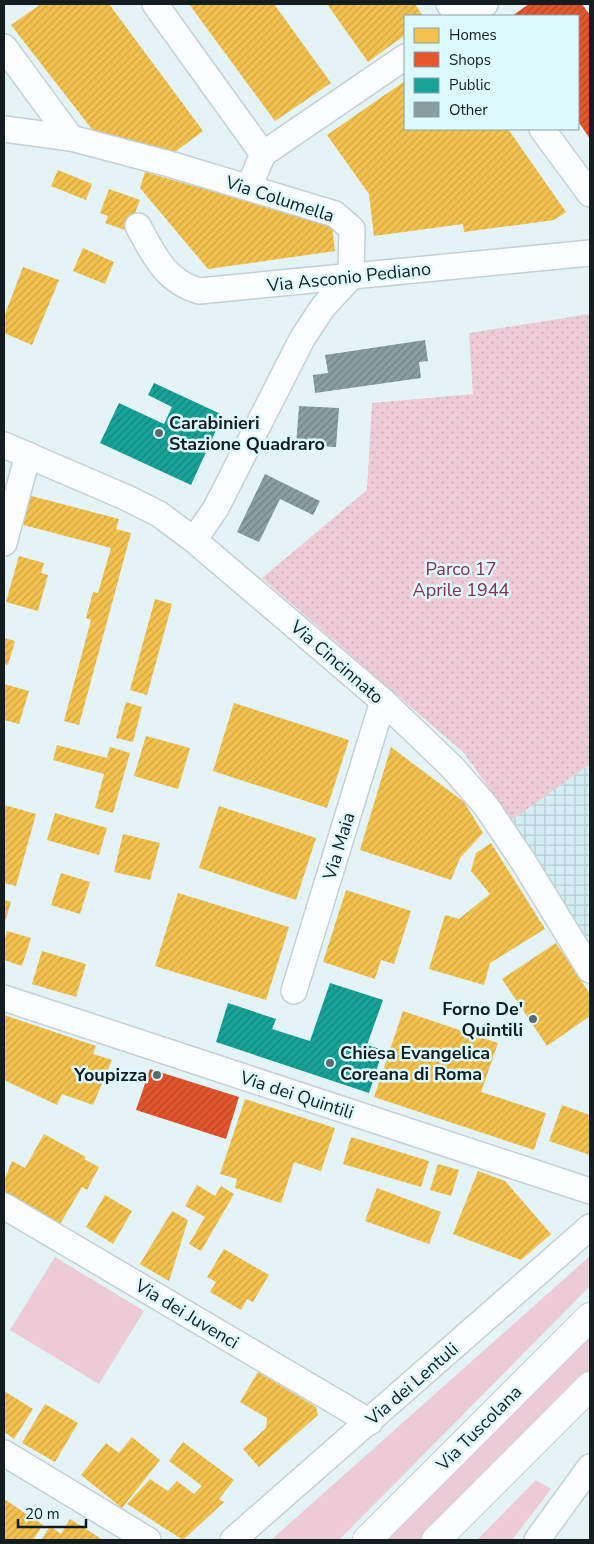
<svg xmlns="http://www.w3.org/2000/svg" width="594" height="1544" font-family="'Nunito Sans',sans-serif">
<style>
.industrial{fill:url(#industrial-grid)}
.green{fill:#eccad6}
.park{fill:url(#park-dots)}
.homes{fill:url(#homes-hatch)}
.shops{fill:url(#shops-hatch)}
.public{fill:url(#public-hatch)}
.building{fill:url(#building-hatch)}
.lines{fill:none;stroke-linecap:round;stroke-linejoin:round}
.street-casing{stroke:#c4d0d3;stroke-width:28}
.primary-casing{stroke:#c4d0d3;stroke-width:30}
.street{stroke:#fbfdfe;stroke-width:25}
.primary{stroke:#fbfdfe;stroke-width:28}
.poi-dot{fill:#5d696b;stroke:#dcf9fe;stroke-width:2}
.labels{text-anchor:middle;stroke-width:5;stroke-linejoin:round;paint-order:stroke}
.street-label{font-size:18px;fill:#141e20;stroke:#dcf9fe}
.poi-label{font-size:18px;font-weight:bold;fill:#141e20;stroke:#dcf9fe;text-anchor:start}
.park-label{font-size:18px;fill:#862d4d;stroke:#dcf9fe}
</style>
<defs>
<pattern id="industrial-grid" width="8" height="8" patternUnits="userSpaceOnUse" patternTransform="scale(1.25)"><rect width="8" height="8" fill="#d2eef3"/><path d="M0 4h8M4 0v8" fill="none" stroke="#b3ccd0"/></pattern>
<pattern id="park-dots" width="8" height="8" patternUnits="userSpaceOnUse" patternTransform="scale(1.25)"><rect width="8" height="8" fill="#eccad6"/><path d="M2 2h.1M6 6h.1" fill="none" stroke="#caadb7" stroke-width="1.8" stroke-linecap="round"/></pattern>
<pattern id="homes-hatch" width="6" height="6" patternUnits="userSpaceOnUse" patternTransform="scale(1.25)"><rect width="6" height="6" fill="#f2c14e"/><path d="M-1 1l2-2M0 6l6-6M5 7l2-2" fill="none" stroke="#cfa544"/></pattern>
<pattern id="shops-hatch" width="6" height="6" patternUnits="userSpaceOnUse" patternTransform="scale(1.25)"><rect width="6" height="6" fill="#e4572e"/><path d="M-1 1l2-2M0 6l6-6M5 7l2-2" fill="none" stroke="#b84727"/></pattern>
<pattern id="public-hatch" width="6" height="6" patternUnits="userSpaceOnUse" patternTransform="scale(1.25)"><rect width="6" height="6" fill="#17a398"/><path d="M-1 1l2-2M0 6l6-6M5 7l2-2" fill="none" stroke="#14847c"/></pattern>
<pattern id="building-hatch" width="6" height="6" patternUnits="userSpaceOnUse" patternTransform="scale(1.25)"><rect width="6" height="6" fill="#8a9fa3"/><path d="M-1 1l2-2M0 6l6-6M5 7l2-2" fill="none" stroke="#708184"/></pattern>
</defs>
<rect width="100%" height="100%" fill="#e4f3f6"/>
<polygon class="industrial" points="590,764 590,943 512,820"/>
<g class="green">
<polygon points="590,1256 590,1286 339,1540 271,1540"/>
<polygon points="55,1257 144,1311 99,1384 10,1330"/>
<polygon points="590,1335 590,1370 419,1540 385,1540"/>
<polygon points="536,1480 551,1489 512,1540 477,1540"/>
</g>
<polygon class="park" points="590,314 590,764 512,820 464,753 262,578 367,490 372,403 473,394 469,333"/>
<g class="homes">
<polygon points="41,4 109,4 203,131 171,155 98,137 11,25"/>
<polygon points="189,4 274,4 331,83 275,121"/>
<polygon points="327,4 415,4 423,16 405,16 405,35 368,62"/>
<polygon points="405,81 405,129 508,129 566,212 554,220 464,232 463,224 374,236 369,194 327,135"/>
<polygon points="58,170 92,184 86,200 51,186"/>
<polygon points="145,172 332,226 335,251 208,269 140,188"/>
<polygon points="109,189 140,200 128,231 105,223 108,216 100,213"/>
<polygon points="83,248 114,262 105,284 73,271"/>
<polygon points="23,267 59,280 32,345 4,333 4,317"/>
<polygon points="24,494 119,519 116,529 131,533 79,725 64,721 91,620 86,618 93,592 98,593 111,548 16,523"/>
<polygon points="19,556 44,563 41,573 48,575 38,611 6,602"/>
<polygon points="155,599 172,604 147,695 130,690"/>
<polygon points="4,638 15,641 8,665 4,664"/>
<polygon points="4,684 29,691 19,724 4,720"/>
<polygon points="126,702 142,707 133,742 116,738"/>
<polygon points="234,703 349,740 327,808 213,771"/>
<polygon points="146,736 190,748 178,789 134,776"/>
<polygon points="57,745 107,758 110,747 130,753 113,813 95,808 104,774 53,760"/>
<polygon points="391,747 464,802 483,833 460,858 451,880 360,850"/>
<polygon points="4,805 36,814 16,886 4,883"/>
<polygon points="219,806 316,838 296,900 199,868"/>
<polygon points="55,813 107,828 99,855 47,840"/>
<polygon points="123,834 160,843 150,880 114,872"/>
<polygon points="491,843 545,929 490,963 484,985 429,969 445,915 459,919 490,894 471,871 476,853"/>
<polygon points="61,873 90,882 80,914 51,905"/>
<polygon points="346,890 411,911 394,964 381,960 375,979 323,962"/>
<polygon points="178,893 289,927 266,1000 155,966"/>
<polygon points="4,900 11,902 4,925"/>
<polygon points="7,931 31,938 22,966 4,960 4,942"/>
<polygon points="556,943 590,994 590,1016 547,1046 502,979"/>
<polygon points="42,951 86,964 76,997 32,984"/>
<polygon points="403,1011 498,1043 481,1092 546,1113 534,1150 374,1097"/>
<polygon points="4,1015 96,1046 93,1054 112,1060 93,1105 62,1094 57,1105 4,1080"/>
<polygon points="245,1099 335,1128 321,1171 294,1162 281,1203 235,1188 237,1179 220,1174"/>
<polygon points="562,1105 590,1115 590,1155 549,1141"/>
<polygon points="44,1134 86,1157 84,1159 99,1167 87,1190 82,1187 60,1224 4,1191 4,1181 12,1161 25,1168"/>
<polygon points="351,1137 429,1161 421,1187 343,1164"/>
<polygon points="438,1164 459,1170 451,1196 430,1190"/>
<polygon points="478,1171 505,1181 551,1234 521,1260 453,1234"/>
<polygon points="197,1185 215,1196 221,1186 234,1194 201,1251 189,1244 205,1217 185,1206"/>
<polygon points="377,1188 441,1212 429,1244 365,1221"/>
<polygon points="105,1195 132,1211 113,1244 86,1227"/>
<polygon points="172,1211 188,1220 169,1281 140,1264"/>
<polygon points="224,1249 269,1275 253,1302 247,1299 241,1310 210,1292 216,1282 207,1277"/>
<polygon points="258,1372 316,1407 318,1415 259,1467 243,1449 266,1428 267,1418 240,1402"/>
<polygon points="4,1391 33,1409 14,1439 4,1432"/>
<polygon points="45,1404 78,1423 55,1462 22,1443"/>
<polygon points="132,1437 160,1460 122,1508 81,1475 106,1443 119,1453"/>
<polygon points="183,1442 234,1480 219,1499 224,1502 183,1540 127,1504 150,1479 168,1491 177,1481 194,1494 202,1486 169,1461"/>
<polygon points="4,1499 43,1525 33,1540 4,1540 5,1533 4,1533"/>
<polygon points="70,1519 103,1540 41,1540 50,1526 61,1534"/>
</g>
<g class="shops">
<polygon points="529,4 582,4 590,15 590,139 578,121 578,16 512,16"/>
<polygon points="150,1069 239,1097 226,1139 136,1110"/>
</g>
<g class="public">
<polygon points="154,383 223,415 191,485 100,443 119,403 164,424 172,407 148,395"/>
<polygon points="330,983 383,1000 367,1045 383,1050 369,1093 216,1042 228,1003 276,1019 272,1029 310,1041"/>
</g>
<g class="building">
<polygon points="425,340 428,361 419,362 421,378 315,393 313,375 328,373 325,355"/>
<polygon points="299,406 339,408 336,447 296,445"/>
<polygon points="265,474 320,501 313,515 280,499 259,542 237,532"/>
</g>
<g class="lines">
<defs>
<g id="street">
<polyline points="155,4 263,154"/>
<polyline points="449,4 458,16"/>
<polyline points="468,16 485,4"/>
<polyline points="4,47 71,138"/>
<polyline points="4,129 71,138 173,165 335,214 352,229 351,277 323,307 302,339 216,508 194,540"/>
<polyline points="542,129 590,194"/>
<polyline points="249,187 263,154 405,57"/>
<path d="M138,226c16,29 27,55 61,65l391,-38"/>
<polyline points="4,445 125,497 159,514 194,540 383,701 452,767 486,806 523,861 590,970"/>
<polyline points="4,543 28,455"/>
<polyline points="294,991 383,701"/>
<polyline points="4,998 590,1191"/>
<polyline points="4,1206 370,1422"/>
<polyline points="4,1453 148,1540"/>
<polyline points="233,1540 590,1227"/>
<polyline points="537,1540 590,1467"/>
</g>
<g id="primary">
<polyline points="367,1540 590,1317"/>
<polyline points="436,1540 590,1386"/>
</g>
</defs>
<use href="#street" class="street-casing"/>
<use href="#primary" class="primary-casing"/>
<use href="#street" class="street"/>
<use href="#primary" class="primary"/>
</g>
<g class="poi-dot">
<circle cx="159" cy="433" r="5"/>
<circle cx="533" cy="1019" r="5"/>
<circle cx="330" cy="1063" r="5"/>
<circle cx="157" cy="1075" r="5"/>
</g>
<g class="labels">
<g class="street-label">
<text transform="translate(280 199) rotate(18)" y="6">Via Columella</text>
<text transform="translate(349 277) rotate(-6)" y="6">Via Asconio Pediano</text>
<text transform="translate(337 662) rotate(41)" y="6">Via Cincinnato</text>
<text transform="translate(339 846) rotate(-73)" y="6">Via Maia</text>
<text transform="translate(297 1095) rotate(18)" y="6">Via dei Quintili</text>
<text transform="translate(187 1314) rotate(31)" y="6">Via dei Juvenci</text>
<text transform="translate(412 1384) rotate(-41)" y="6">Via dei Lentuli</text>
<text transform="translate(479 1428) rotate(-45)" y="6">Via Tuscolana</text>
</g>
<g class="poi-label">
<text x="169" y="429">Carabinieri<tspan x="169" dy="21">Stazione Quadraro</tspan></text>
<text x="523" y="1015" text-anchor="end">Forno De'<tspan x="523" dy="21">Quintili</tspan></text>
<text x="340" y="1059">Chiesa Evangelica<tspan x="340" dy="21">Coreana di Roma</tspan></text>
<text x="147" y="1081" text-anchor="end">Youpizza</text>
</g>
<g class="park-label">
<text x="461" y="575">Parco 17<tspan x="461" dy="21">Aprile 1944</tspan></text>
</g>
</g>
<rect width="594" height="1544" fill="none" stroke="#141e20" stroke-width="10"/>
<rect x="404" y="15" width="175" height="115" fill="#dcf9fe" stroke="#8ca1a5"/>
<rect x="414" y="28" width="25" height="15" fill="#f2c14e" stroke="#8ca1a5"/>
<text x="449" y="40" font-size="15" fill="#141e20">Homes</text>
<rect x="414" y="52" width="25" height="15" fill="#e4572e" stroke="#8ca1a5"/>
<text x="449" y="65" font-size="15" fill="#141e20">Shops</text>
<rect x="414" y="78" width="25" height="15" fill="#17a398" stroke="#8ca1a5"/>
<text x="449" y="90" font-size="15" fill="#141e20">Public</text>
<rect x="414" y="102" width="25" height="15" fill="#8a9fa3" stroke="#8ca1a5"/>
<text x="449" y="115" font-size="15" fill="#141e20">Other</text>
<path d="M18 1519v8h68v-8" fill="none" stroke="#141e20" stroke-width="2.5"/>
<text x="25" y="1519" font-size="15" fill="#141e20" stroke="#dcf9fe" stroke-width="4" paint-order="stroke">20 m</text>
</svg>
